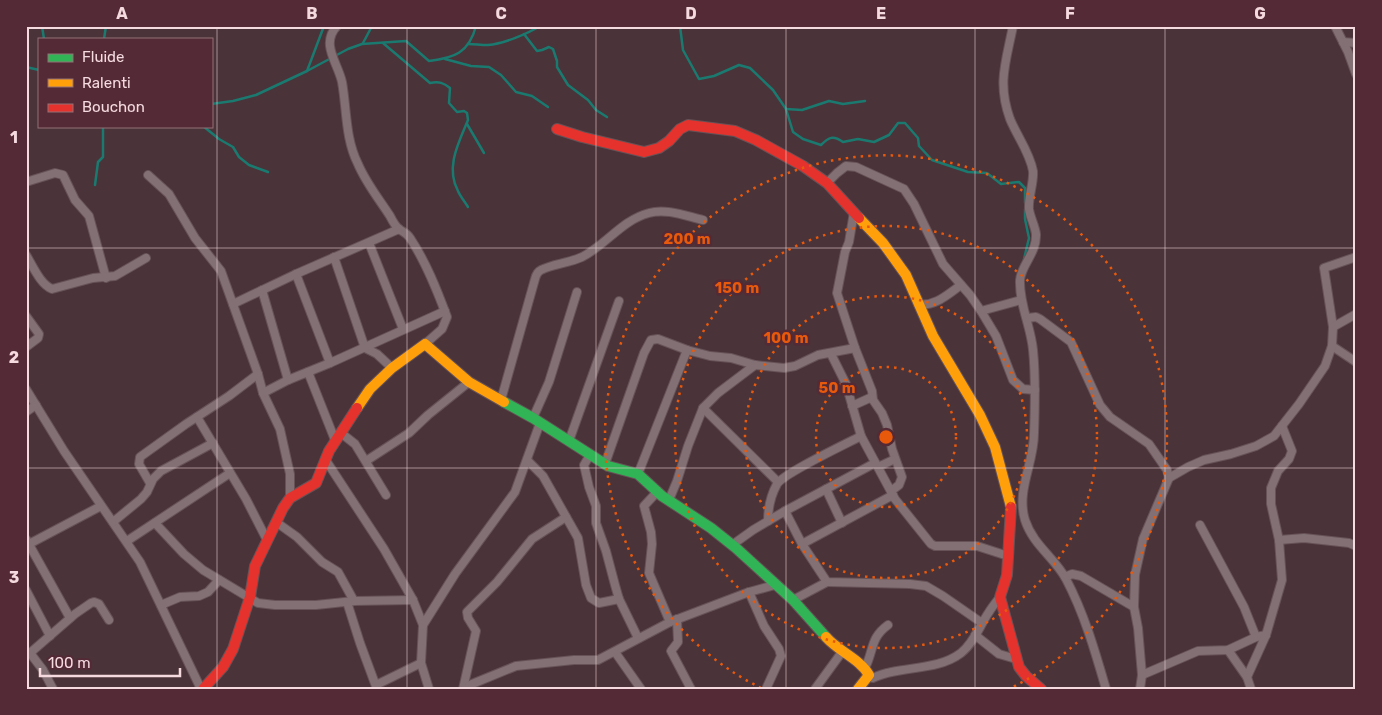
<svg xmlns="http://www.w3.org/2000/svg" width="1382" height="715" font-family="Rubik,sans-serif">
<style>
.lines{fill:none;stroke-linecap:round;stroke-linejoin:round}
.stream{stroke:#1a7a70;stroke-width:2.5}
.street-casing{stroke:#665257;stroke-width:10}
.fast-casing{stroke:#665257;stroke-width:12}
.slow-casing{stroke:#665257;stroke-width:12}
.jam-casing{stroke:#665257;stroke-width:12}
.street{stroke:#827074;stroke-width:8}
.fast{stroke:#30b455;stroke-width:10}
.slow{stroke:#ff9f0a;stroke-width:10}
.jam{stroke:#e5322d;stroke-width:10}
.grid{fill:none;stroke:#f5dae0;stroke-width:1;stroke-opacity:0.55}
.ring{fill:none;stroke:#e8590c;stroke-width:2.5;stroke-dasharray:2.5 5}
.centre{fill:#e8590c;stroke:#532a35;stroke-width:2.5}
.ring-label{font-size:15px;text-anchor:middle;font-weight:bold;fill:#e8590c;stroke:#532a35;stroke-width:5;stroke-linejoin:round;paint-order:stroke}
.neatline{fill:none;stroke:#f5dae0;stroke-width:2}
.grid-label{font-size:16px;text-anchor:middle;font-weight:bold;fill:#f5dae0}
</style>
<rect width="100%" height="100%" fill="#4a3339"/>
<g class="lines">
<g class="stream">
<polyline points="42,26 44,39"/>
<path d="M680,26l3,24 16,29 15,-3 25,-11 11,3 23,22 13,19 7,23 10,7 18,6c8,-8 12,-10 22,-3l15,-3 16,3 15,-7 9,-12h7l13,15 1,8 13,14 36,12 19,1 14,11 18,-2 6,6v15"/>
<polyline points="524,34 537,51 542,50 549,47 553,49 557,61 557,67 568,85 588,100 596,110 607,117"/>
<polyline points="104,39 106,26"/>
<polyline points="363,43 371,28 375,26"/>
<path d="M383,43l47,40c9,-2 14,0 20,5l-1,15 8,9 7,-1 3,2 1,7c-9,22 -23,47 -10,71 2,5 7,11 10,16"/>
<path d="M468,44c6,0 13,1 20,1 15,-1 39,-11 52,-19"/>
<polyline points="445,59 471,66 489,67 501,75 516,92 532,96 548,107"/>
<polyline points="26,67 39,70"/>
<polyline points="307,71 324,26"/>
<path d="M211,104l22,-3 23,-6 51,-24 41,-22 14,-5 44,-3 23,20c25,-3 40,-8 47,-35"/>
<polyline points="786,109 802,110 829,101 843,104 865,101"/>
<polyline points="467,124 484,153"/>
<polyline points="203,126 219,139 233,147 239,157 249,165 268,172"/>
<polyline points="95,185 98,162 103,157 103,126"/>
<polyline points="1024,259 1029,238 1025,219 1025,209"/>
</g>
<defs>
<g id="street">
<path d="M337,26c-17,18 1,37 5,56 5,28 3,56 16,82 8,19 21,35 32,52 2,4 5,10 9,13 4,3 8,4 11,9 16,24 27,52 37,79l-5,12 -17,15"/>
<path d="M1013,26c-7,36 -16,57 -3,93 7,17 20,34 23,52 1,12 -5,26 -4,38 1,8 6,17 7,25 1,19 -15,31 -16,46 -1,24 11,47 13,70 3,28 2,56 1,84 0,29 -18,57 -9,86 8,25 30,38 41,59 18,34 29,72 40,110"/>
<polyline points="1335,26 1348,52 1356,74"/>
<polyline points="1343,42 1356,43"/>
<polyline points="148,175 169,194 195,238 221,271 258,374 263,393 280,429 290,474 290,498"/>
<polyline points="26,182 55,173 63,175 75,200 89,216 106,278"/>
<polyline points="827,183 837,173 846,166 856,167 904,189 914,204 943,264 970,295 981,311 1021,300"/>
<polyline points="369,243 403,329"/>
<path d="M26,255c7,11 14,29 26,34l41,-11 22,-2 31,-18"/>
<polyline points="334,257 365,348 377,354 392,368"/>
<polyline points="296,274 330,363"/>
<polyline points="262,290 288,380"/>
<polyline points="233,304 296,274 399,229"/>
<path d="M918,304c17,3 30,-10 43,-19"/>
<polyline points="981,311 996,336 1013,380 1023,389 1035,390"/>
<polyline points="26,316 39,334 38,338 26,347"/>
<polyline points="1027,318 1036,317 1040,319 1071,342 1100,405 1110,417 1149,444 1167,470 1169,478"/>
<polyline points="1333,327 1324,268 1356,257"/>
<polyline points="1332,346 1356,362"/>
<polyline points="855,348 872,391 873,400 882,413 887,425 892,449 902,477 899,485 891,491"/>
<polyline points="308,372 335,440"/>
<polyline points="26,389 64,451 140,562 201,689"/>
<polyline points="263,393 288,380 330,363 445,311"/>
<path d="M501,400l34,-121c1,-4 2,-7 6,-9 11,-6 28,-7 41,-13 24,-12 40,-37 67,-44 17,-5 37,3 54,7"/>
<polyline points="852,406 872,397"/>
<polyline points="703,408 778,482"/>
<polyline points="26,412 36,405"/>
<polyline points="197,417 246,499 267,540"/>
<polyline points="533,418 549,382 577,292"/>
<polyline points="341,433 355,444 386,495"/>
<polyline points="861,436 895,499 931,544 935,546 977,546 1008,556"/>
<polyline points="569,441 619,301"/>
<polyline points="590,455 584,465 589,487 596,506 596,523 606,551 615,585 619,599 638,638"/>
<polyline points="325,459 384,549 413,600 423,625 421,663 429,689"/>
<polyline points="527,460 543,476 578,538 586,585 591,598 599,603 619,599"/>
<polyline points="366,461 409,433 428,415 469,382"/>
<polyline points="605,464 644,353 651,340 658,339 687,350 710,356 731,358 755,365 784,368 795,366 818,355 855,348 837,293 845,252 849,242 854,212"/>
<polyline points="878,467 895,459"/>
<polyline points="638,474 687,350"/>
<polyline points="150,483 139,464 140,457 186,424 229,396 258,374"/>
<polyline points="826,489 842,523"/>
<polyline points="657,492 644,506 651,532 652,544 649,573 670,622"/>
<polyline points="669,500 677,481 688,446 703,408 718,393 755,365"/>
<polyline points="785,511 875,463"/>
<path d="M768,521c0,-13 3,-26 9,-37 7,-11 69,-40 84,-48l-15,-52 -15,-30"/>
<polyline points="113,522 141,499 147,492 153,479 161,471 213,443"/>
<polyline points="276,522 297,537 322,562 338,572 354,601"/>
<polyline points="155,523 184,554 203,570 258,603 275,605 316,605 354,601 413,600"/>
<polyline points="1200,525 1244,607 1256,637"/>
<polyline points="26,539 70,618"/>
<polyline points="1279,540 1304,538 1349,543 1356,546"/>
<polyline points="127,541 230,473"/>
<polyline points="29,544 101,506"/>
<polyline points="802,544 893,495"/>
<polyline points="732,545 753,530 785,511 802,544 827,582 910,584 926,586 943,596 982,623"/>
<polyline points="1065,577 1072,574 1081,576 1134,607"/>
<polyline points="26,590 50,636"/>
<polyline points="749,592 764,626 779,649 781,656 766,689"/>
<polyline points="793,600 827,582"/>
<polyline points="347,602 360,643 377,689"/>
<polyline points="161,605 180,597 199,596 208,592 219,580"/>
<polyline points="677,619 678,642 671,651 691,689"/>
<polyline points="423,625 455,574 515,492 540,423"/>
<polyline points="975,635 999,654 1016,659"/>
<polyline points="1228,650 1247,677"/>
<polyline points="615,652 641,689"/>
<polyline points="30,653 75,614 91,603 94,602 99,604 109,620"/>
<polyline points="26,655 30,653 43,670 53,689"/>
<path d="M865,668c9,-18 5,-30 23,-43"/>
<path d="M869,675l4,3c27,-13 63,-6 88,-25 13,-10 19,-28 28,-41 3,-5 7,-10 11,-15"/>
<polyline points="1142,675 1198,651 1228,650 1256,637 1266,635"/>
<polyline points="376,685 421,663"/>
<polyline points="463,689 476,631 468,618 467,612 497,582 532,539 566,517"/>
<polyline points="465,689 472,684 516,666 574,660 598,660 670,622 749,592 775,585"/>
<polyline points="815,689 842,652"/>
<polyline points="1140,689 1142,675 1138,628 1134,607 1135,575 1143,539 1169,478 1188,467 1204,460 1231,454 1256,446 1274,436 1299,404 1325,366 1332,346 1333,327 1356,314"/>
<polyline points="1251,689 1247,677 1266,635 1282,580 1279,540 1271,504 1271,488 1278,471 1289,459 1292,451 1282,426"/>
</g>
<polyline id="fast" points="504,402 533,418 608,466 638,474 662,496 711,528 736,548 793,600 826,637"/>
<g id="slow">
<polyline points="859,218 883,243 906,275 933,336 980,415 995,447 1011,507"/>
<polyline points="357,408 370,389 392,368 425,344 469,382 504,402"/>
<path d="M826,637c12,14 34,22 43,38l-11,14"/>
</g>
<g id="jam">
<polyline points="557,129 582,137 644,152 659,148 669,141 680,129 688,125 735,131 756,140 803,166 827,183 859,218"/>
<polyline points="1011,507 1007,575 1000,597 1019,667 1026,676 1041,689"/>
<polyline points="203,689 223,667 233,649 250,597 255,566 283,508 290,498 316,483 329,451 357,408"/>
</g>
</defs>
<use href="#street" class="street-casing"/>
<use href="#fast" class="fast-casing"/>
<use href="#slow" class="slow-casing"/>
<use href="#jam" class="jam-casing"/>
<use href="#street" class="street"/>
<use href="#fast" class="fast"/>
<use href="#slow" class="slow"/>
<use href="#jam" class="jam"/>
</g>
<path class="grid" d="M217,26v663M407,26v663M596,26v663M786,26v663M975,26v663M1165,26v663M26,248h1330M26,468h1330"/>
<g class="ring">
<circle cx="886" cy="437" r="70"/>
<circle cx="886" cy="437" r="141"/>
<circle cx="886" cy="437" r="211"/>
<path d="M761 688A281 281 0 1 1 1011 688"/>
</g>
<circle cx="886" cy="437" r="8" class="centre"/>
<g class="ring-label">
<text x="687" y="244">200 m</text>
<text x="737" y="293">150 m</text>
<text x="786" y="343">100 m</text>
<text x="837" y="393">50 m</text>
</g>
<rect width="1382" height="715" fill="none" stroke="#532a35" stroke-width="55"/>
<rect x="38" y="38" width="175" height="90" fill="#532a35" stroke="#947079"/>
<rect x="48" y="54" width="25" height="8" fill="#30b455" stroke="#947079"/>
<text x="82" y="62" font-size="15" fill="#f5dae0">Fluide</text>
<rect x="48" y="79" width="25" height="8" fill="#ff9f0a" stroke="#947079"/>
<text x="82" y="88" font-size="15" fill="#f5dae0">Ralenti</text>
<rect x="48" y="104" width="25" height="8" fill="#e5322d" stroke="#947079"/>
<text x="82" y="112" font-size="15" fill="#f5dae0">Bouchon</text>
<path d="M40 668v8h140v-8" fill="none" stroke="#f5dae0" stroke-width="2.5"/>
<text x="48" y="668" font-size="15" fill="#f5dae0" stroke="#532a35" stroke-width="4" paint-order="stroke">100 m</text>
<rect x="28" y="28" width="1326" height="660" class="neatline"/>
<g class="grid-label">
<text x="122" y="19">A</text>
<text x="312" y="19">B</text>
<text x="501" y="19">C</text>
<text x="691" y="19">D</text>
<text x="881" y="19">E</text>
<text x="1070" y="19">F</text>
<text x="1260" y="19">G</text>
<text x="14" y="143">1</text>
<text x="14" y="363">2</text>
<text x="14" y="583">3</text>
</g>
</svg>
